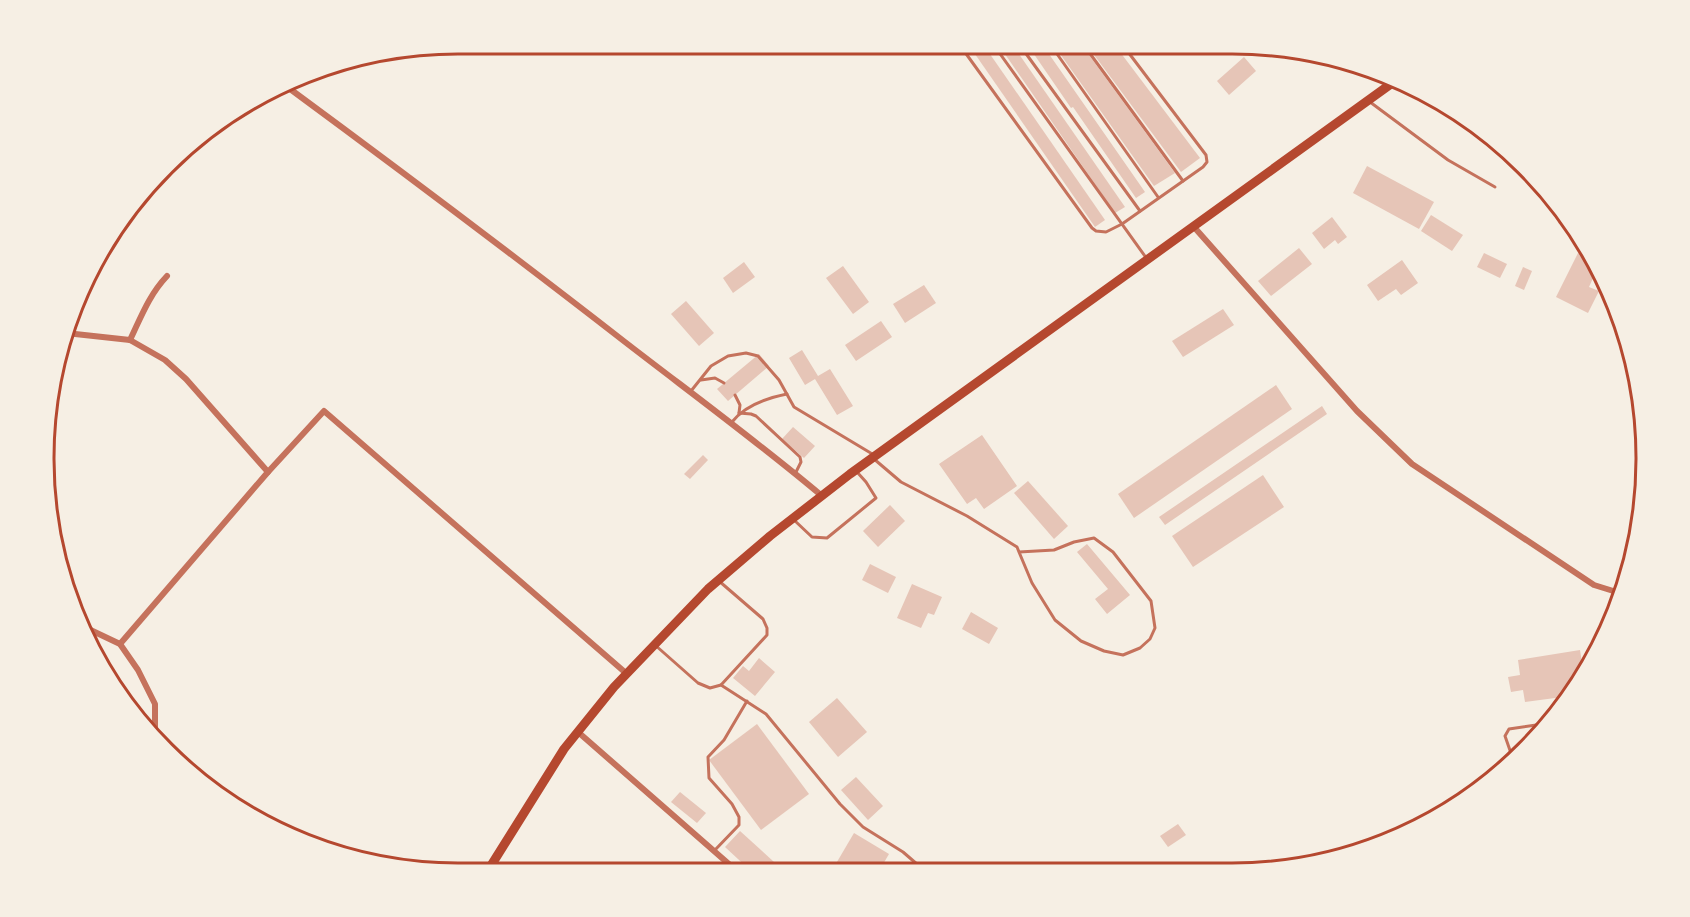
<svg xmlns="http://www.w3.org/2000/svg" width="1690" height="917" font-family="'DM Sans',sans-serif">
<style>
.building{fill:#e6c5b7}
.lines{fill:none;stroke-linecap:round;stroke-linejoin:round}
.service{stroke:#c5725c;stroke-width:3}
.minor{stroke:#c5725c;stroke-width:6}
.primary{stroke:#b5482f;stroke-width:9}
.rim{fill:none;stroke:#b5482f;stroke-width:3}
</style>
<rect width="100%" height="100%" fill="#f6efe4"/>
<g class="building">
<polygon points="968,44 983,44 1105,220 1095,227"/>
<polygon points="998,44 1012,44 1125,207 1115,213"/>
<polygon points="1027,44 1042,44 1145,192 1136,198 1073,107 1071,108"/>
<polygon points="1053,44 1081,44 1175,173 1154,186"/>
<polygon points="1086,44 1114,44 1200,158 1181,172"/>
<polygon points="1244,57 1256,71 1229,95 1217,81"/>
<polygon points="1367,166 1434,202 1419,229 1353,193"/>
<polygon points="1564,211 1573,225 1571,230 1558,223"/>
<polygon points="1431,215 1463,235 1452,251 1421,231"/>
<polygon points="1332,217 1347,237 1338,244 1335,240 1324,249 1312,233"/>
<polygon points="1299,248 1312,264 1271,296 1258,281"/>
<polygon points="1484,253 1507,264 1500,278 1477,267"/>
<polygon points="1578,253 1595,261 1598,267 1589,287 1599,291 1588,313 1556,297"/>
<polygon points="1402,260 1418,283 1401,295 1396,289 1378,301 1367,285"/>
<polygon points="744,262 755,277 733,293 723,278"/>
<polygon points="843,266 869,302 853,314 826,278"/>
<polygon points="1523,267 1532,271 1524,290 1515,286"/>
<polygon points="924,285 936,303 905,323 893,304"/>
<polygon points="686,301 714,333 699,346 671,314"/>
<polygon points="1223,309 1234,325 1183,357 1172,341"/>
<polygon points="881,321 892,337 856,361 845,345"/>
<polygon points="802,350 818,376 830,369 853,406 837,415 815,379 805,385 789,358"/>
<polygon points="759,354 769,366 728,401 717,389"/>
<polygon points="1276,385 1292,409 1134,518 1118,494"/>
<polygon points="1322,406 1327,414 1165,525 1159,517"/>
<polygon points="793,427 815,446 804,458 782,439"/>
<polygon points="982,435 1017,486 984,509 976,498 967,504 939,464"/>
<polygon points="703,455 708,460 690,479 684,474"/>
<polygon points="1263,475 1284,507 1193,567 1172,536"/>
<polygon points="1028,481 1068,526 1054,539 1014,493"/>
<polygon points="890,505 905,521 878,547 863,531"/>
<polygon points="1087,544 1130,595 1107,614 1095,599 1108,589 1077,552"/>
<polygon points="870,564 896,577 888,593 862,580"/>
<polygon points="912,584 942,597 934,615 928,613 921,628 897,618"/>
<polygon points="971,612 998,628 989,644 962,629"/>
<polygon points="1580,650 1584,675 1570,696 1525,702 1523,690 1511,692 1508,677 1520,675 1518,660"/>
<polygon points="759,658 775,672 755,696 733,678 743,666 749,671"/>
<polygon points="837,698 867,732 838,757 809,722"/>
<polygon points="757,724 809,794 761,830 709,760"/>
<polygon points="856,777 883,806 868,820 841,790"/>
<polygon points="680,792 706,813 697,823 671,802"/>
<polygon points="1178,824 1186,835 1168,847 1160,836"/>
<polygon points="740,831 785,872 752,872 725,847"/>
<polygon points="854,833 889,854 879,871 841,871 834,867"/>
</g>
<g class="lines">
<g class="service">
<polyline points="959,44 1092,228 1096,231 1106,232 1122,224 1203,167 1207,162 1206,155 1122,44"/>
<polyline points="993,44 1147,259"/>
<polyline points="1019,44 1140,211"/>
<polyline points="1050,44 1158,197"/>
<polyline points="1083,44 1183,181"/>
<polyline points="1370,102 1448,160 1495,187"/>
<polyline points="701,380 715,378 724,383"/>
<polyline points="691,391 711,366 728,356 746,353 758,356 779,380 794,407 874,455"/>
<polyline points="735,395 740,405 739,413"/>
<polyline points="739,413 751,414 756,416 800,457 801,462 796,472"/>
<path d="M732,422c13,-17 35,-24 55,-28"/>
<polyline points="874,459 901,482 967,516 1017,547 1019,552 1032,583 1055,620 1081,641 1104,651 1123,655 1140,648 1150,639 1155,628 1151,601 1113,552 1094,538 1074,542 1054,550 1019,552"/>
<polyline points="794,520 812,537 827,538 876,498 866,482 857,472"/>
<polyline points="719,581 763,619 767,628 767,635 721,685"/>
<polyline points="655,645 698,683 710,688 721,685 766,714 840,804 863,827 903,852 925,871"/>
<polyline points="1513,759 1505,736 1509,729 1550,723"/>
<polyline points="714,851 739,825 739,817 732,804 709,778 708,757 724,740 747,701"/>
</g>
<g class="minor">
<path d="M286,86c114,84 227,169 339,256 66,51 133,100 197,154"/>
<polyline points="1194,227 1357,411 1412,464 1594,585 1623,594"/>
<polyline points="66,333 130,340 165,360 186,379 268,472"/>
<path d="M130,340c11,-23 19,-45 37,-64"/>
<polyline points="56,369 69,333"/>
<polyline points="80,625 120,644 138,670 155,704 155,739"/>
<polyline points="120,644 268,472 324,411 627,674"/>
<polyline points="578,732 738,872"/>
</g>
<polyline class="primary" points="487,872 564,749 614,687 708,589 770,536 850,474 1395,81"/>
</g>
<path d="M0 0H1690V917H0ZM458 54H1232A404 404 0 0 1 1636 458V459A404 404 0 0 1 1232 863H458A404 404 0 0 1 54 459V458A404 404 0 0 1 458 54Z" fill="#f6efe4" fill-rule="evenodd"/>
<path class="rim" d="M458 54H1232A404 404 0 0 1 1636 458V459A404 404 0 0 1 1232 863H458A404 404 0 0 1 54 459V458A404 404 0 0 1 458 54Z"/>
</svg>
